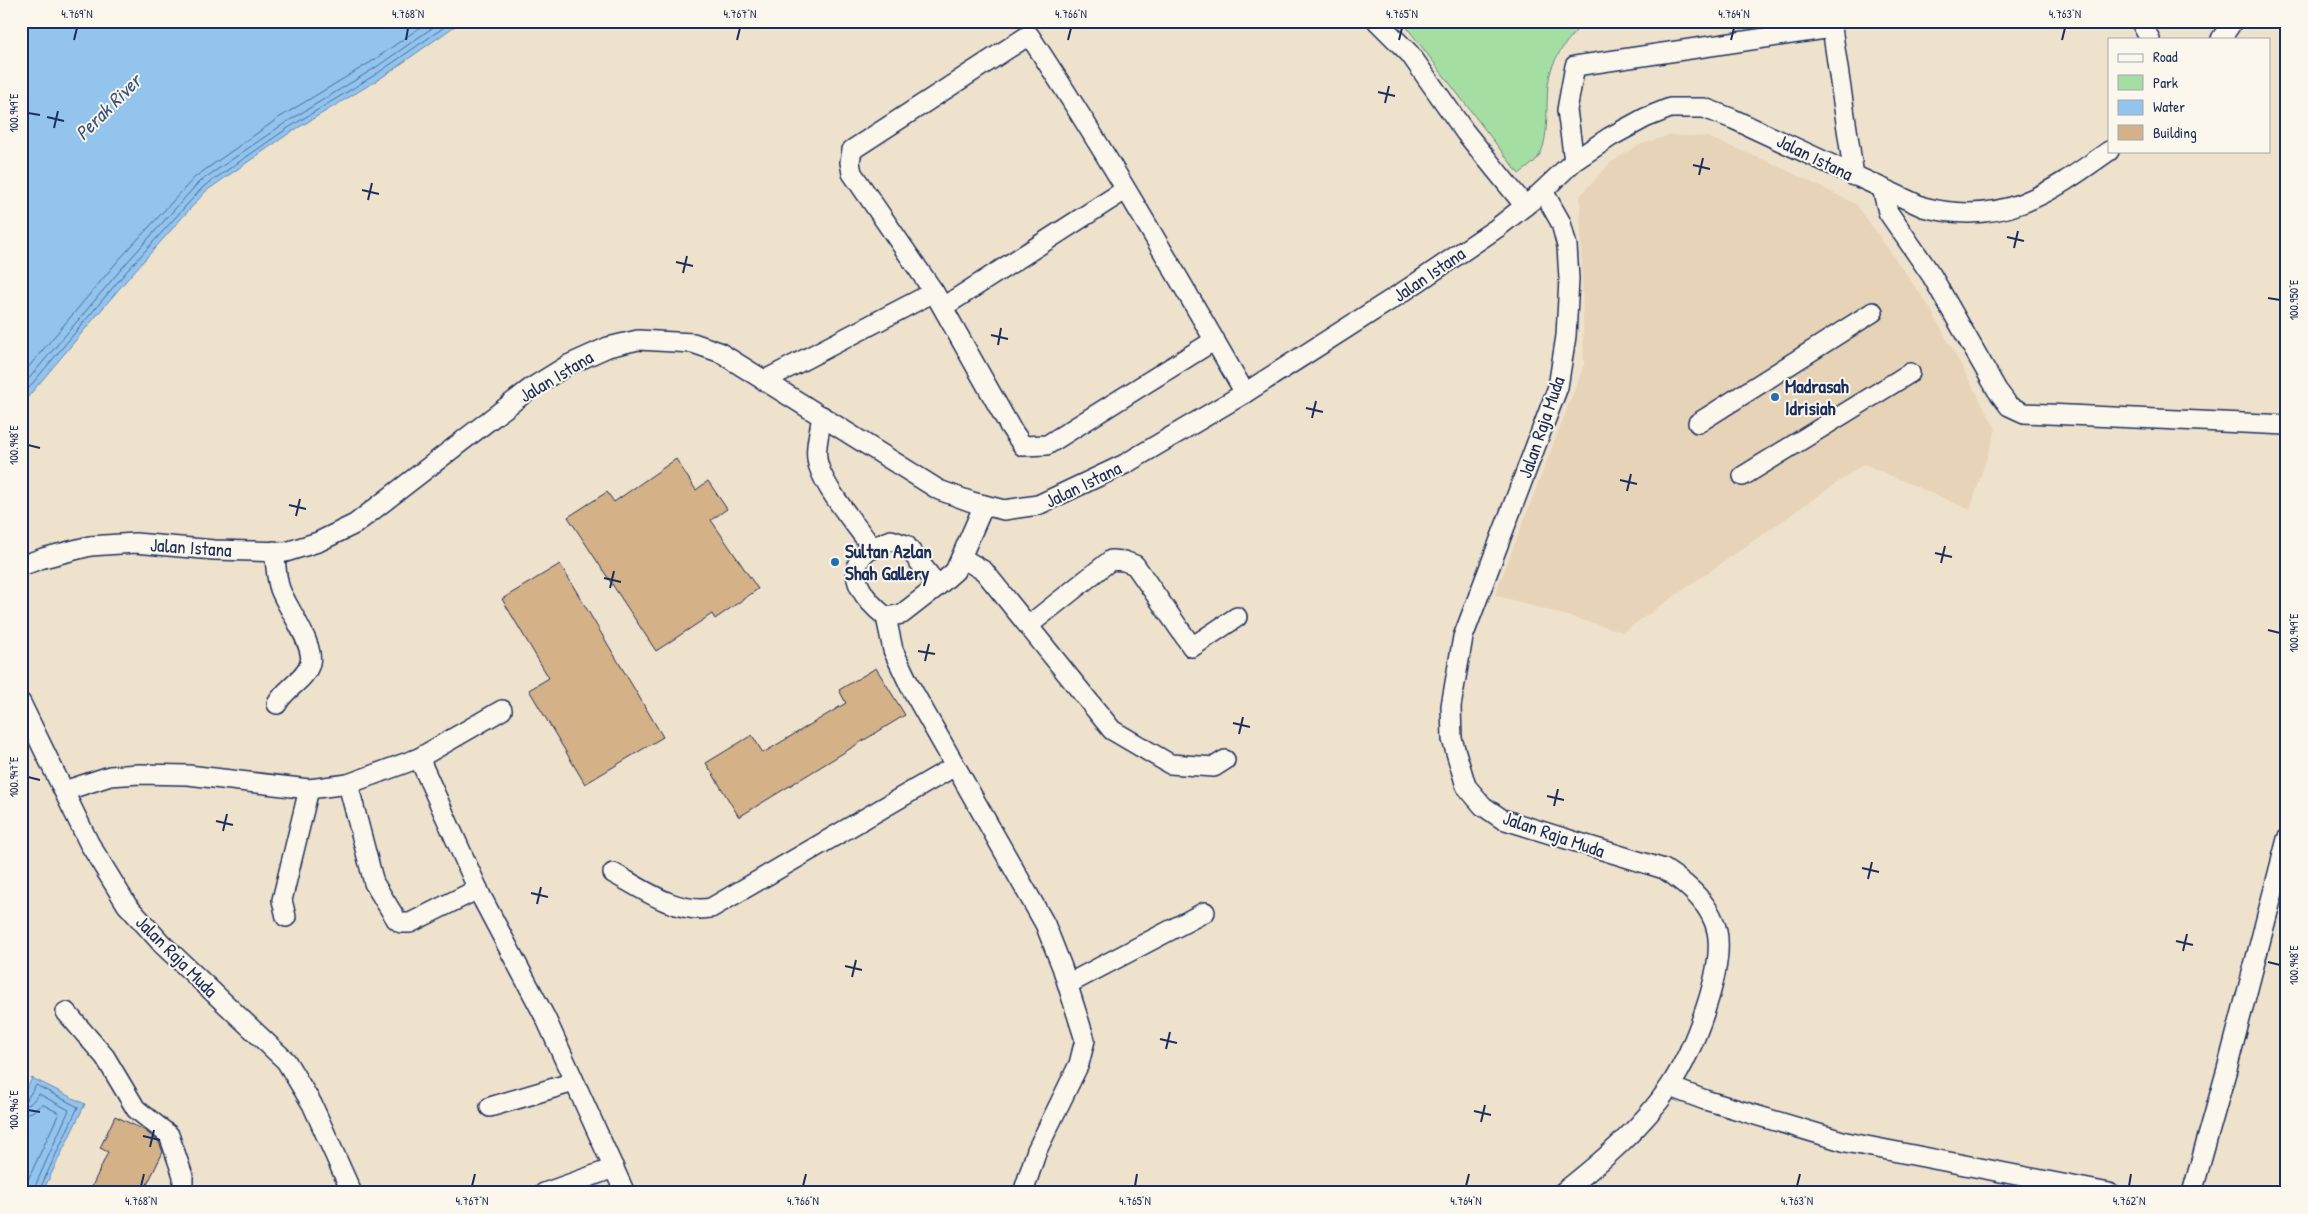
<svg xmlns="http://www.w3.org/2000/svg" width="2308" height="1214" font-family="'Patrick Hand',sans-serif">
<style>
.built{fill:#e7d3b8}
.green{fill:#a5dea3;stroke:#608680}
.water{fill:#92c4ee;stroke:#6288b4}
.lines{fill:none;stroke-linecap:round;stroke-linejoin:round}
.shore{stroke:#4b6b98;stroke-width:1}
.building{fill:#d4b186;stroke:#1b2f5e}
.minor-casing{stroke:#1b2f5e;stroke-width:22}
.minor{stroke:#fbf7ec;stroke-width:19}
.ticks{fill:none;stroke:#1b2f5e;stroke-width:2}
.poi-dot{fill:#1f6fb2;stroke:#fbf7ec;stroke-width:2}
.labels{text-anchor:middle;stroke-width:4;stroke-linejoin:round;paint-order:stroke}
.street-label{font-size:19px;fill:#1b2f5e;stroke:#fbf7ec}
.poi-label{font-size:19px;font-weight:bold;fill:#1b2f5e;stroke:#fbf7ec;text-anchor:start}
.water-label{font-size:20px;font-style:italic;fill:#395482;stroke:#fbf7ec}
.neatline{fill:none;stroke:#1b2f5e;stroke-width:2}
.ticks-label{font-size:12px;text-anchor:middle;fill:#1b2f5e}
</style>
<rect width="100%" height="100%" fill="#efe2cd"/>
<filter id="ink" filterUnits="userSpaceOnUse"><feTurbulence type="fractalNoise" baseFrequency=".02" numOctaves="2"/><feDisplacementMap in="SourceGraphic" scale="10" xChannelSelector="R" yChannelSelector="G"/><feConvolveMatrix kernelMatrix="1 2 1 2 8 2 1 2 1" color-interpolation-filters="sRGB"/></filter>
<g filter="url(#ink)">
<polygon class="built" points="1669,135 1708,137 1774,164 1856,204 1927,303 1996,429 1970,510 1864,464 1623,632 1495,595 1584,365 1580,196 1610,163 1637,146"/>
<path class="green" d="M1402,21h183c-12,13 -25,27 -32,44 -12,27 1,71 -16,94 -5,6 -12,10 -18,15z"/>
<g class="water">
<polygon points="21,21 462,21 381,78 291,132 206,191 130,276 21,405"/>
<polygon points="32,1078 85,1104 42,1193 21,1193 21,1100"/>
</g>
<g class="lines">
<g class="shore">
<polyline points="21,376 116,263 195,177 280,117 371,62 429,21"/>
<polyline points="21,388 122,268 199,182 285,123 375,68 442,21"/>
<polyline points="21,397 126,272 203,187 288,128 378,73 453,21"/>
<polyline points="21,1101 27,1099 36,1085 78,1107 38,1193"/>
<polyline points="21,1107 30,1104 39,1094 69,1110 32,1193"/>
<polyline points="21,1115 32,1112 42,1104 59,1113 26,1184 24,1193"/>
</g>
</g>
<g class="building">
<polygon points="676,459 696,490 708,481 727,509 711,520 758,589 715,619 712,614 656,651 568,517 607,492 614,502"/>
<polygon points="560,564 663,737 585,784 529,690 549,678 502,599"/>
<polygon points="876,668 905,715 739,817 706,763 752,735 763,753 846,703 839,690"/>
<polygon points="115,1116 144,1130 159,1142 163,1152 143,1193 89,1193 108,1152 100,1148"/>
</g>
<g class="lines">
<defs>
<g id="minor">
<polyline points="1377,21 1410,54 1465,132 1525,206"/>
<polyline points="2140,21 2150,39"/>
<polyline points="2221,39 2233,21"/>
<polyline points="1574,161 1567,110 1575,66 1832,28 1854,176"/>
<polyline points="1882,188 1888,212 1932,276 1997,390 2009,406 2024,413 2287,425"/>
<path d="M1543,191l18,32 6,23 2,33 -3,57 -8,51 -95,250 -12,69 1,33 14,47 17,20 19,13 162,50c22,14 47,35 53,62 8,40 -25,122 -47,155 -27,41 -70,77 -108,107"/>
<polyline points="943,307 1125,190"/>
<path d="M1215,340l-168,105 -24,1 -13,-19 -76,-135 -82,-119 -2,-11 2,-12 177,-115c77,116 146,237 216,358"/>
<polyline points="765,380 934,292"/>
<path d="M822,416c-2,15 -9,36 -3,51 8,25 38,59 54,82"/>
<polyline points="1698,423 1873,312"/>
<polyline points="1743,476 1910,373"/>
<path d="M274,551c2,12 2,27 6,38 7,19 35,56 30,74 -4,17 -25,25 -33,41"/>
<polyline points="962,558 984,571 1112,730 1170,764 1214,767 1225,760"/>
<path d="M21,566l22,-8 47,-12 45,-3 79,7 72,2 32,-10 37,-18 176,-136 37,-23 40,-18 30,-7 55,3 26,9 220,138 33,12 32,8 34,-5 87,-41 120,-71 161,-103 91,-62 38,-30 39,-37 36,-24 35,-19 25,-10h34l29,11 190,88c79,20 124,-12 186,-56"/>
<path d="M938,586l-32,-41 -15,-5c-8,3 -18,7 -25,12 -24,22 1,50 20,65l16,-3 36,-28 17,-15 29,-66"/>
<polyline points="886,617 893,650 910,686 1045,924 1062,967 1085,1040 1079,1064 1037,1150 1023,1193"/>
<polyline points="1029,625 1111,560 1124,561 1135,565 1192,647 1237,617"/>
<polyline points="21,703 89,843 127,905 163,945 286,1061 312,1104 352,1193"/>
<polyline points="419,758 481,896 546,1019 625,1193"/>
<polyline points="348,784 374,883 396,919 401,923 410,923 478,889"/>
<polyline points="64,791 110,776 139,774 188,775 309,789 348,784 419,758 502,710"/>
<path d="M613,873c30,16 62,41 98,35l244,-142"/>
<polyline points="286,917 282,900 309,789"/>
<polyline points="1068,984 1205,912"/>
<polyline points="66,1012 105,1057 136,1109 169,1135 183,1176 183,1193"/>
<polyline points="1670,1087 1705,1100 1846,1142 2109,1193"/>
<polyline points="490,1107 574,1082"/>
<polyline points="544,1193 614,1168"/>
<polyline points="2192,1193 2227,1069 2287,839"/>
</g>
</defs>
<use href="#minor" class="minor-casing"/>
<use href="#minor" class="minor"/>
</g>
</g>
<path class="ticks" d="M74,40l3,-12M406,40l2,-12M737,40l3,-12M1068,40l3,-12M1399,40l3,-12M1731,40l3,-12M2062,40l3,-12M1378,92l17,4M1385,103l4,-17M28,113l12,2M47,117l17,4M54,128l4,-17M1693,165l17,4M1699,175l4,-17M362,190l17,4M368,200l4,-17M2007,237l17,4M2014,248l4,-17M676,262l17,4M683,273l4,-17M2268,298l12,2M991,335l17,4M998,345l3,-17M1306,408l17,4M1312,418l4,-17M28,445l12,3M1620,480l17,4M1627,491l4,-17M289,505l17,4M296,516l4,-17M1935,553l17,4M1941,563l4,-17M604,578l17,4M610,588l4,-17M2268,630l12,3M918,651l17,3M925,661l4,-17M1233,723l17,4M1239,734l4,-17M28,777l12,3M1547,796l17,4M1554,806l4,-17M216,821l17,4M223,831l4,-17M1862,868l17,4M1868,879l4,-17M531,893l17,4M537,904l4,-17M2176,941l17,4M2183,951l4,-17M2268,962l12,3M845,966l17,4M852,977l4,-17M1160,1039l17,4M1166,1049l4,-17M28,1110l12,2M1474,1111l17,4M1481,1122l4,-17M143,1136l17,4M150,1147l4,-17M141,1186l3,-12M472,1186l3,-12M803,1186l3,-12M1135,1186l2,-12M1466,1186l3,-12M1797,1186l3,-12M2129,1186l2,-12"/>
<g class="poi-dot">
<circle cx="1775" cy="397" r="5"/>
<circle cx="835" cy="562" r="5"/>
</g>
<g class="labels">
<g class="street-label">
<text transform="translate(1815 157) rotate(26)" y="7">Jalan Istana</text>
<text transform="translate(1429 274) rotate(-34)" y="7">Jalan Istana</text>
<text transform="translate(556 376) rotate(-31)" y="7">Jalan Istana</text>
<text transform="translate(1541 427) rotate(-71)" y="7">Jalan Raja Muda</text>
<text transform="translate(1083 484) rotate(-26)" y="7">Jalan Istana</text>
<text transform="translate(191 547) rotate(4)" y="7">Jalan Istana</text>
<text transform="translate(1554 834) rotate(19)" y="7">Jalan Raja Muda</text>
<text transform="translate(177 956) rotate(45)" y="7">Jalan Raja Muda</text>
</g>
<g class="poi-label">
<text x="1785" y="393">Madrasah<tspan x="1785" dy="22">Idrisiah</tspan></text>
<text x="845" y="558">Sultan Azlan<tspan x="845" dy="22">Shah Gallery</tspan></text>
</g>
<g class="water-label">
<text transform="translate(108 107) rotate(-45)" y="7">Perak River</text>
</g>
</g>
<rect width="2308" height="1214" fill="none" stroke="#fbf7ec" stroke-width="55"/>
<rect x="2108" y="38" width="162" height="115" fill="#fbf7ec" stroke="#a1a7b3"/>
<rect x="2118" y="54" width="25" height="8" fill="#fbf7ec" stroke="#a1a7b3"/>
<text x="2153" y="62" font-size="15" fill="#1b2f5e">Road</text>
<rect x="2118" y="75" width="25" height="15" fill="#a5dea3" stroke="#a1a7b3"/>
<text x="2153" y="88" font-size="15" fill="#1b2f5e">Park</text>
<rect x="2118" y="100" width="25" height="15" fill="#92c4ee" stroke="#a1a7b3"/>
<text x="2153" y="112" font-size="15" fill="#1b2f5e">Water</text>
<rect x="2118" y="125" width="25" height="15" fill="#d4b186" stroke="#a1a7b3"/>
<text x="2153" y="138" font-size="15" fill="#1b2f5e">Building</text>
<rect x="28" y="28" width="2252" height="1158" class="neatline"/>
<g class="ticks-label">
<text x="77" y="18">4.769°N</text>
<text x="408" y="18">4.768°N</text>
<text x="740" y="18">4.767°N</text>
<text x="1071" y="18">4.766°N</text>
<text x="1402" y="18">4.765°N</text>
<text x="1734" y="18">4.764°N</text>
<text x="2065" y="18">4.763°N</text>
<text transform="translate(14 113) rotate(-90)" y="4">100.949°E</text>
<text transform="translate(2294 300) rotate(-90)" y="4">100.950°E</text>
<text transform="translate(14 445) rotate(-90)" y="4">100.948°E</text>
<text transform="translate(2294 633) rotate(-90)" y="4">100.949°E</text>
<text transform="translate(14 777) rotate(-90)" y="4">100.947°E</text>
<text transform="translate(2294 965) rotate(-90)" y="4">100.948°E</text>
<text transform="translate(14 1110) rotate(-90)" y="4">100.946°E</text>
<text x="141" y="1205">4.768°N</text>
<text x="472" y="1205">4.767°N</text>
<text x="803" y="1205">4.766°N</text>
<text x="1135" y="1205">4.765°N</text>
<text x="1466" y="1205">4.764°N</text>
<text x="1797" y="1205">4.763°N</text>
<text x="2129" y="1205">4.762°N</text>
</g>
</svg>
